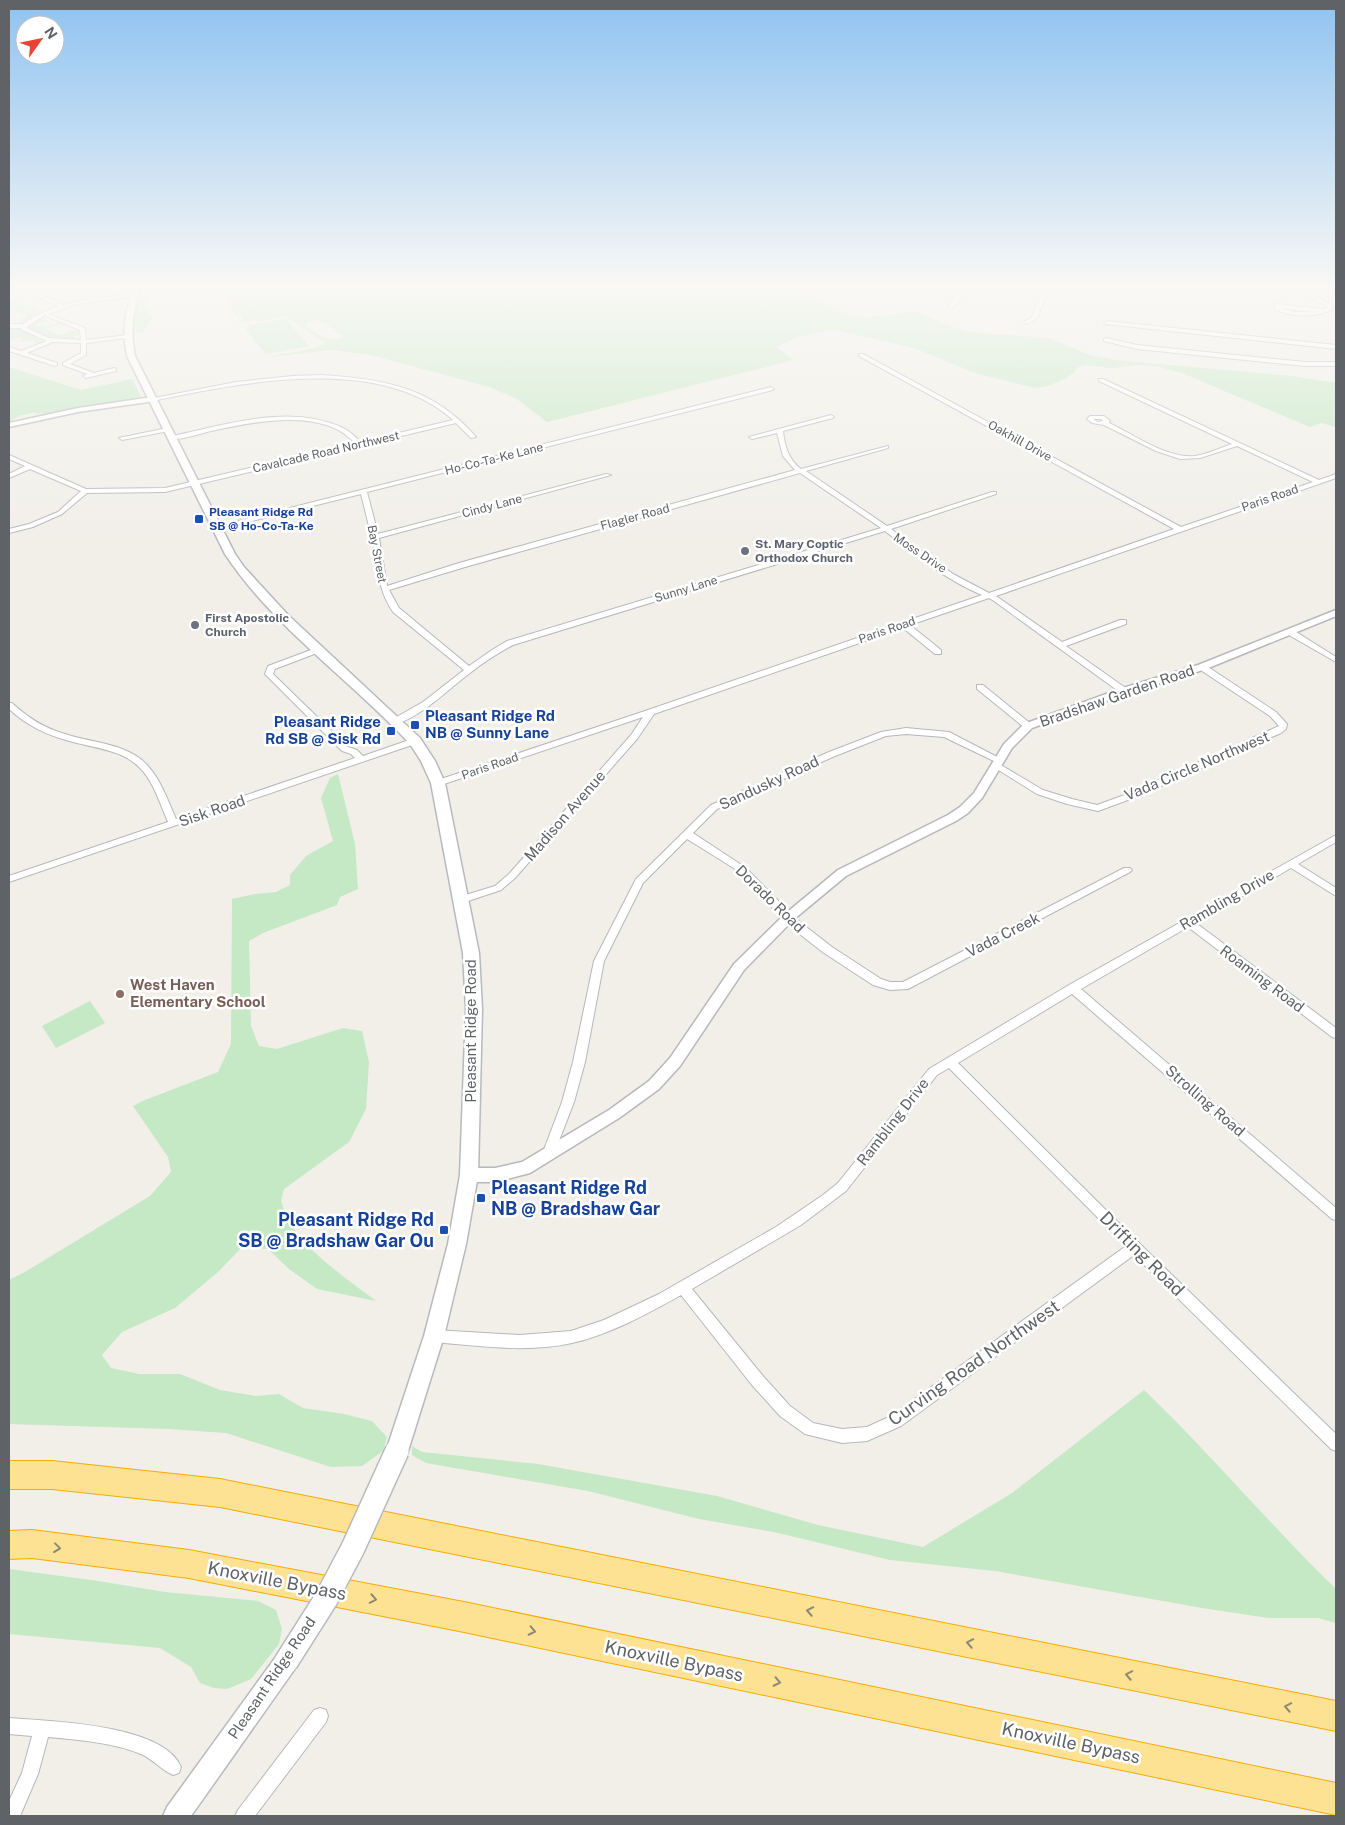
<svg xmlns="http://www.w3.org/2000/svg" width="1345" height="1825" font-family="'Public Sans',sans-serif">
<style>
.green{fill:#c5e8c5;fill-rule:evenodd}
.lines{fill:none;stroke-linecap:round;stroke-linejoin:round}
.minor-casing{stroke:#b5b8bc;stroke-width:2}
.tertiary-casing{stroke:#b5b8bc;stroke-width:3}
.secondary-casing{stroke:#b6babf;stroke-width:3}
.motorway-casing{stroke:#f9ab00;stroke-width:2}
.minor{fill:#fff;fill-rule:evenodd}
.tertiary{fill:#fff;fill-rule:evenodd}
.secondary{fill:#fff;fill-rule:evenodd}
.motorway{fill:#fde293;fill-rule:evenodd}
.secondary-bridge-casing{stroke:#b6babf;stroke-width:26;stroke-linecap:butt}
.secondary-bridge{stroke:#fff;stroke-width:23}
.oneway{stroke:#8e8975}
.transit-dot{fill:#1a4fb4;stroke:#fff;stroke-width:2}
.worship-dot{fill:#6b7280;stroke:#fff;stroke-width:2}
.education-dot{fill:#8d6e63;stroke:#fff;stroke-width:2}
.labels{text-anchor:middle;stroke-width:5;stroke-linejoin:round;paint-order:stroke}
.far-street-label{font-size:12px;fill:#5f6368;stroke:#fff}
.far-transit-label{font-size:12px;font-weight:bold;fill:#164399;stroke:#fff;text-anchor:start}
.far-worship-label{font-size:12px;font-weight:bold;fill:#5b616d;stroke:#fff;text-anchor:start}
.street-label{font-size:15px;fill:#5f6368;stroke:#fff}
.transit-label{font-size:15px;font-weight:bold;fill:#164399;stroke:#fff;text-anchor:start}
.education-label{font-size:15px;font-weight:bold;fill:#785e54;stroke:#fff;text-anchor:start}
.near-transit-label{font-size:18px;font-weight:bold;fill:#164399;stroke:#fff;text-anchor:start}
.near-street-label{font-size:18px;fill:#5f6368;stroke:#fff}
</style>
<rect width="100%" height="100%" fill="#f1efe8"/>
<g class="green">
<path d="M9,285h68v1l19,-1 -9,15 -21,5 -2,-1 21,-7 -21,-6 -20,5 20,-7c-18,-9 -38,2 -55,8z"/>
<polygon points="143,285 191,285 140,294"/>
<path d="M197,285h588l67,31 17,1 48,-6 32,15 20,6 80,6 41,17 26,5 175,16 41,6 4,1v44l-15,-4 -11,4 -126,-53 -27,-8 -17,-1 -28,3 -27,-3 -7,2 -4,6 -10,6 -16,7 -13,2 -60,-15 -61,-25 -74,-17 -9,-1 -33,7 -22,10 18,13 -247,62 -30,-23 -28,-12 -118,-32 -40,-5 -62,7c18,-5 40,-5 56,-14l-40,-27 -28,6 -2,-2 -12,2 -2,-6 -4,-1 5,7h-2l-11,-16 3,-1 -11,-15zM311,320l13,2 19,14c-14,9 -26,-3 -38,-10l1,-3z"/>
<polygon points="149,296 148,304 152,312 148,313 150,317 154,317 143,332 132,334 134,312 138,297"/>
<polygon points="9,299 23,305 44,300 24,307 27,309 32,307 40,311 59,306 37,314 22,324 9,325 19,323 27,314 9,312"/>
<polygon points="43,314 46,315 43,318 48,320 35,325 46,327 61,322 63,323 47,329 61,335 77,329 80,330 80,335 75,335 75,338 80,338 80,340 51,339 27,328"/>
<polygon points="286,319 309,346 266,354 245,329 250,327 249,325"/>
<path d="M9,328l12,1 23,13 -23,9 16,-8 -7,-3c-5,2 -7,2 -11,0l3,-2 -3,-1 -10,4z"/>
<polygon points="9,367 81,390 132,379 141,396 133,400 89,405 45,414 32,413 19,416 9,422"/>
<path d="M338,774l17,70 3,45 -18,8 -3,8 -74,28 -14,8 2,85 8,20 18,3 66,-21 19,3 7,31 -3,47 -17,33 -65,47c-1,5 -4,11 -2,15 11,40 63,73 94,97l-59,-12 -28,-20 -21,-20 -26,-2 -24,25 -43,36 -53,24 -20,23 9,13 28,6h41l40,16 36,6 23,-2 24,14 41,6 28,7 15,16 -4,14 -21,15 -31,1 -105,-34 -57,-4 -160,-5v-144l16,-8 125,-76 21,-24 -3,-15 -35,-51 12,-6 73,-28 13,-28 1,-145 23,-5 21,-2 14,-7v-10l16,-19 27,-15 -12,-43 9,-20z"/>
<polygon points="90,1001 105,1023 56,1048 42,1026"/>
<path d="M1144,1390c67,64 126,135 192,199v34l-18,-5h-49l-67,-10 -207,-37 -105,-11 -116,-28 -75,-13 -111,-28 -162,-28 -14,-8v-9l10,6 116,12 179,32 101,29 105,22 89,-54z"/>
<polygon points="9,1569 98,1581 165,1592 258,1601 276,1610 282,1629 279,1644 251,1679 227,1689 214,1688 200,1683 191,1667 160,1648 9,1634"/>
</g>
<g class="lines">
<defs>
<g id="minor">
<path d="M98,285h4l-7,13 38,-4 3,2 -60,8 -28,10 37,14 1,12 42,-5 1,1 -3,2 -40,5v12l-16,9 24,9 20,-5 2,1v2l-30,7 -3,-2 4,-2 -24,-9v-2l18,-10v-10l-28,-1 -26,11 30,10v2l-2,1 -46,-15v-4l12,4 26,-10 -25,-11 -1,-2h-12v-4h14l11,-7 24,-11 -32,-14v-2h4l33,15 27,-6zM46,314v2l34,14 1,10 -32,-2 -22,-10v-1z"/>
<polygon points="1001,285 1009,285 962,295 953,308 948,307 955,295 958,293"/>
<path d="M1030,285c8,0 12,3 17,9l-10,24 -10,6 -3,-2 8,-5 9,-23z"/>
<path d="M1300,285l8,1 10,11 13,8 2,4c-18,9 -39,8 -58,1l-1,-4 3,-2 47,5 4,-2 -14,-8zM1280,308l36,4h-21z"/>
<polygon points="1107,321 1336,345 1336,349 1105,324 1104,323"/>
<polygon points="1106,338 1137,345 1305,362 1336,362 1336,366 1305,366 1137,349 1104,341 1104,339"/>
<path d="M859,354h4l318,173 132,-45 -76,-36 -37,12 -20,1 -24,-8 -52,-26 -12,-2 -5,-4 3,-3h14l6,5 -1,2c24,11 58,36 86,33 13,-2 25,-8 37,-12l-133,-63v-2h4l216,101 17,-6v4l-340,118 66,46 58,-22h6v4l-60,22 61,43v4h-6l-127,-92 -5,-3 -79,27 31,25v4h-6l-32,-26 -249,86 -17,25 -122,139 -14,12 -39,13 -3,-2 -2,-2 2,-2 36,-11 14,-12 122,-139 12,-18 -202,68h-6l-1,-2 1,-2 213,-71 334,-115c-36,-15 -67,-40 -97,-64l-372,114c-15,8 -29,17 -43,28 -23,17 -46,42 -74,51l-4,-3 1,-2 30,-17 41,-32 -71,-58c-15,-22 -15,-44 -20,-69 -4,-17 -8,-33 -12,-49l-145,36 -3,-2 1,-1 557,-140 3,2 -1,1 -406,102 11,42 228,-60 5,1 -232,63 8,48 72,-23 336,-93 -12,-14 -6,-23 -25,6 -3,-2 82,-22 3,2 -1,1 -50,13c2,16 5,28 18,38l87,-23v2l-82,23 81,55 105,-34h4v2l-105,35 62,45 36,19 185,-64 -315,-173zM1093,419h8l2,2 -5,1zM800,473l81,55 -374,113 -15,9 -23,16 -70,-58 -10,-18 76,-23z"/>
<path d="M321,375c63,4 112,12 155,62l-5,1 -15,-15 -291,69 -78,1 -25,21 -29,13 -24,6v-4l20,-5 29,-12 23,-21 -51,-22 -21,9v-4l16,-8 -16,-7v-4l77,34 79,-1 190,-45c-5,-4 -9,-9 -15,-12 -35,-20 -92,-8 -129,0 -13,3 -28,9 -41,8l-1,-1 3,-2c54,-11 118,-33 171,-8 7,3 12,9 18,14l92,-22c-74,-67 -213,-37 -301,-19l-3,-2 87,-17 57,-6z"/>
<polygon points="167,428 170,430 169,431 122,440 119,438"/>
<polygon points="1287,630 1293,630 1336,657 1336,662 1287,634"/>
<path d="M319,647l4,2 -1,2 -47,18 -2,5 75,73 9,3 6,6 52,-18 3,1 1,2 -1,2 -409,139v-6l159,-54c-8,-18 -14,-40 -28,-54 -17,-18 -45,-20 -67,-26 -24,-6 -46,-16 -64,-33v-6h3c16,15 32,25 53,31 26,9 62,9 82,31 14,15 21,36 29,54l179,-61 -4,-4 -9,-3 -77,-77 3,-8z"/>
<polygon points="1199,665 1205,665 1276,712 1287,724 1286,729 1281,733 1136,797 1098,811 1067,804 1037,794 992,766 993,764 999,764 1043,790 1072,799 1097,805 1130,793 1279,726 1270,716 1199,669"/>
<polygon points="977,685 983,685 1031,724 1031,728 1025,728 977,689"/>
<polygon points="906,728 949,732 1003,760 999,763 996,762 944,737 906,734 886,736 835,756 717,809 693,833 746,868 796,919 832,947 881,979 890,982 903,982 1124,868 1130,868 1132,870 1130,872 908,989 890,990 873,985 824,953 788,925 740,872 687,839 643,883 604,961 585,1062 574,1102 552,1159 548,1160 544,1159 542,1155 562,1102 573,1062 594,961 636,879 711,805 829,752 881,732"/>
<path d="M1336,835v7l-38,22 38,24v8l-45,-28 -95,55 140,105v10l-4,-1 -144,-110 -107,62 255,219v12l-4,-1 -260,-225 -114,69 181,180 197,191v17l-5,-2 -197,-194 -233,171 -34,15 -25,2 -37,-9 -25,-18 -28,-31 -71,-90c-34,19 -70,39 -109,48 -44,10 -93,3 -138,-1l-5,-1 -2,-5 2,-5 5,-1 86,5 51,-4 33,-11 55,-26 117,-67 47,-32 15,-12 91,-114 140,-84zM949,1068l177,178 -235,170 -24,11 -25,2 -29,-6 -23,-17 -28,-31 -70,-86 109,-64 45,-34 91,-116z"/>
<polygon points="320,1708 326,1710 328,1716 326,1722 255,1816 235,1816 238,1810 314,1710"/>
<path d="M9,1718c40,3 155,6 172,49l-2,6 -6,2c-12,-5 -20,-16 -32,-21 -29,-12 -63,-14 -93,-17l-10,37 -18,42h-11v-15l13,-28 10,-37 -23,-2z"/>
</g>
<g id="tertiary">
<polygon points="152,397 155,397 155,401 78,412 9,427 9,423 78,408"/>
<polygon points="1336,610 1336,616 1206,669 1128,693 1032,728 1012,748 982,798 968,813 956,821 846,876 793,920 744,970 680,1066 659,1089 619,1118 530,1173 495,1182 469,1182 464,1180 461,1175 464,1170 469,1168 495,1168 522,1162 609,1110 649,1081 670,1058 734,964 785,914 838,870 948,815 960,807 974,793 1004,744 1024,724 1120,689 1198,665"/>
</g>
<g id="secondary">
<path d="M135,285h8c-11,24 -13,45 -8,71l100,198 9,13 44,48 132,123 15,23 10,22 34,170 3,56 -4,166 -12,69 -22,92 -36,115 -3,8 -8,3 -8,-3 -3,-8 38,-115 24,-92 12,-69 6,-166 -3,-56 -32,-170 -10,-22 -11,-17c-59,-64 -137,-117 -185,-190l-98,-198c-5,-26 -2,-47 8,-71z"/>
<polygon points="286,1650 294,1654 298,1662 294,1670 191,1816 163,1816 167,1807 278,1654"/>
</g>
<g id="motorway">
<polygon points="9,1461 52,1461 220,1479 1336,1701 1336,1731 220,1507 52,1489 9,1489"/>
<polygon points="32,1530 189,1550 464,1602 1336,1783 1336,1815 464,1632 189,1578 32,1558 9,1559 9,1531"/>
</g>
</defs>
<use href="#minor" class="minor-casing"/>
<use href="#tertiary" class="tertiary-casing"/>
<use href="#secondary" class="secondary-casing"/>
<use href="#motorway" class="motorway-casing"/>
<use href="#minor" class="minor"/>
<use href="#tertiary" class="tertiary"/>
<use href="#secondary" class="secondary"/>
<use href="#motorway" class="motorway"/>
<defs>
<polyline id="secondary-bridge" points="286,1662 326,1599 353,1548 397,1451"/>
</defs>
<use href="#secondary-bridge" class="secondary-bridge-casing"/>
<use href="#secondary-bridge" class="secondary-bridge"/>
</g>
<defs><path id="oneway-chevron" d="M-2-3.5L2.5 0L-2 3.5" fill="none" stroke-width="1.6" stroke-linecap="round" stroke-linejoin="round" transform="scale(1.25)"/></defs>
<g class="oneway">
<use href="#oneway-chevron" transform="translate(57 1548) rotate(7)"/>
<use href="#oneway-chevron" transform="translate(373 1599) rotate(11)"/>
<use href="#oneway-chevron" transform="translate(810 1611) rotate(-169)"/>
<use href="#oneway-chevron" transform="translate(532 1631) rotate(12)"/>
<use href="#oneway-chevron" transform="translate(970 1643) rotate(-169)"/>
<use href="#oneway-chevron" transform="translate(1129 1675) rotate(-169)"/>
<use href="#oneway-chevron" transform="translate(777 1682) rotate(12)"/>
<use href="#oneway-chevron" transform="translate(1288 1707) rotate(-169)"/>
</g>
<linearGradient id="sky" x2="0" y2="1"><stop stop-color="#8fc3f1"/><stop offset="0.53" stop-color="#f9f8f5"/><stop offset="1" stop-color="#f9f8f5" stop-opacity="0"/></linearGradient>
<rect width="1345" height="540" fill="url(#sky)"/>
<g class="transit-dot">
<rect x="194" y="514" width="10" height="10" rx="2.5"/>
<rect x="410" y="720" width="10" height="10" rx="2.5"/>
<rect x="386" y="726" width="10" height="10" rx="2.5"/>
<rect x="476" y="1193" width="10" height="10" rx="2.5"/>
<rect x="439" y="1225" width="10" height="10" rx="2.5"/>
</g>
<g class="worship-dot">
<circle cx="745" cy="551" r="5"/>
<circle cx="195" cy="625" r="5"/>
</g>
<circle class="education-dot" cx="120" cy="994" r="5"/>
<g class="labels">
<g class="far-street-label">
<text transform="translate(1020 441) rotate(29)" y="4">Oakhill Drive</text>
<text transform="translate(326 452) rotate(-13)" y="4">Cavalcade Road Northwest</text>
<text transform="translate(494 459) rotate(-14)" y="4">Ho-Co-Ta-Ke Lane</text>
<text transform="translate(1270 498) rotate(-19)" y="4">Paris Road</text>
<text transform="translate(492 506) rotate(-15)" y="4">Cindy Lane</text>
<text transform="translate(635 517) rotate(-15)" y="4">Flagler Road</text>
<text transform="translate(920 553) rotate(34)" y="4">Moss Drive</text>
<text transform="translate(377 554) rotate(79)" y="4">Bay Street</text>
<text transform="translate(686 589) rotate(-17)" y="4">Sunny Lane</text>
<text transform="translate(887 630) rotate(-19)" y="4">Paris Road</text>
<text transform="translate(490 766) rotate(-19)" y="4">Paris Road</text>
</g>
<g class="far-transit-label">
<text x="209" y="516">Pleasant Ridge Rd<tspan x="209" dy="14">SB @ Ho-Co-Ta-Ke</tspan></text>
</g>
<g class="far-worship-label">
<text x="755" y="548">St. Mary Coptic<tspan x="755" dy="14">Orthodox Church</tspan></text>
<text x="205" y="622">First Apostolic<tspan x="205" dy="14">Church</tspan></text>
</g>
<g class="street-label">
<text transform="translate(1117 696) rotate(-19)" y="5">Bradshaw Garden Road</text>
<text transform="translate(1197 766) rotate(-23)" y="5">Vada Circle Northwest</text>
<text transform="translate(769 783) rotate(-25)" y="5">Sandusky Road</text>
<text transform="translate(212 811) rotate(-19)" y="5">Sisk Road</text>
<text transform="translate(565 816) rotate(-49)" y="5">Madison Avenue</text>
<text transform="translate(770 899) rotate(44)" y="5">Dorado Road</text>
<text transform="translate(1227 900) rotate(-30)" y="5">Rambling Drive</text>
<text transform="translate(1003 935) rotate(-27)" y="5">Vada Creek</text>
<text transform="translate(1262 979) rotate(37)" y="5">Roaming Road</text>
<text transform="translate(471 1031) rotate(-90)" y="5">Pleasant Ridge Road</text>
<text transform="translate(1205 1101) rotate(41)" y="5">Strolling Road</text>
<text transform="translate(893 1122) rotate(-52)" y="5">Rambling Drive</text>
<text transform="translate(272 1678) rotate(-56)" y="5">Pleasant Ridge Road</text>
</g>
<g class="transit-label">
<text x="425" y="721">Pleasant Ridge Rd<tspan x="425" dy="17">NB @ Sunny Lane</tspan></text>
<text x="381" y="727" text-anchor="end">Pleasant Ridge<tspan x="381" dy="17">Rd SB @ Sisk Rd</tspan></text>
</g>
<g class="education-label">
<text x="130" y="990">West Haven<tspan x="130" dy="17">Elementary School</tspan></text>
</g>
<g class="near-transit-label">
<text x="491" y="1194">Pleasant Ridge Rd<tspan x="491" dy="21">NB @ Bradshaw Gar</tspan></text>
<text x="434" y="1226" text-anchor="end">Pleasant Ridge Rd<tspan x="434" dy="21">SB @ Bradshaw Gar Ou</tspan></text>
</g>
<g class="near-street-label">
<text transform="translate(1142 1254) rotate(45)" y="6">Drifting Road</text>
<text transform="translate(974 1363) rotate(-35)" y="6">Curving Road Northwest</text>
<text transform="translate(277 1581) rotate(11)" y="6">Knoxville Bypass</text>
<text transform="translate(674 1661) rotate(12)" y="6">Knoxville Bypass</text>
<text transform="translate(1071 1743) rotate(12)" y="6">Knoxville Bypass</text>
</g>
</g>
<rect width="1345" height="1825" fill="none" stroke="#5f6368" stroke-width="20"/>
<g transform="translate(40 40) rotate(57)"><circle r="24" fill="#ffffff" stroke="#bfc1c3"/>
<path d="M0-4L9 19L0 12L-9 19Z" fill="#ea4335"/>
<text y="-8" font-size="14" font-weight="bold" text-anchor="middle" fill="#5f6368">N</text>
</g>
</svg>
